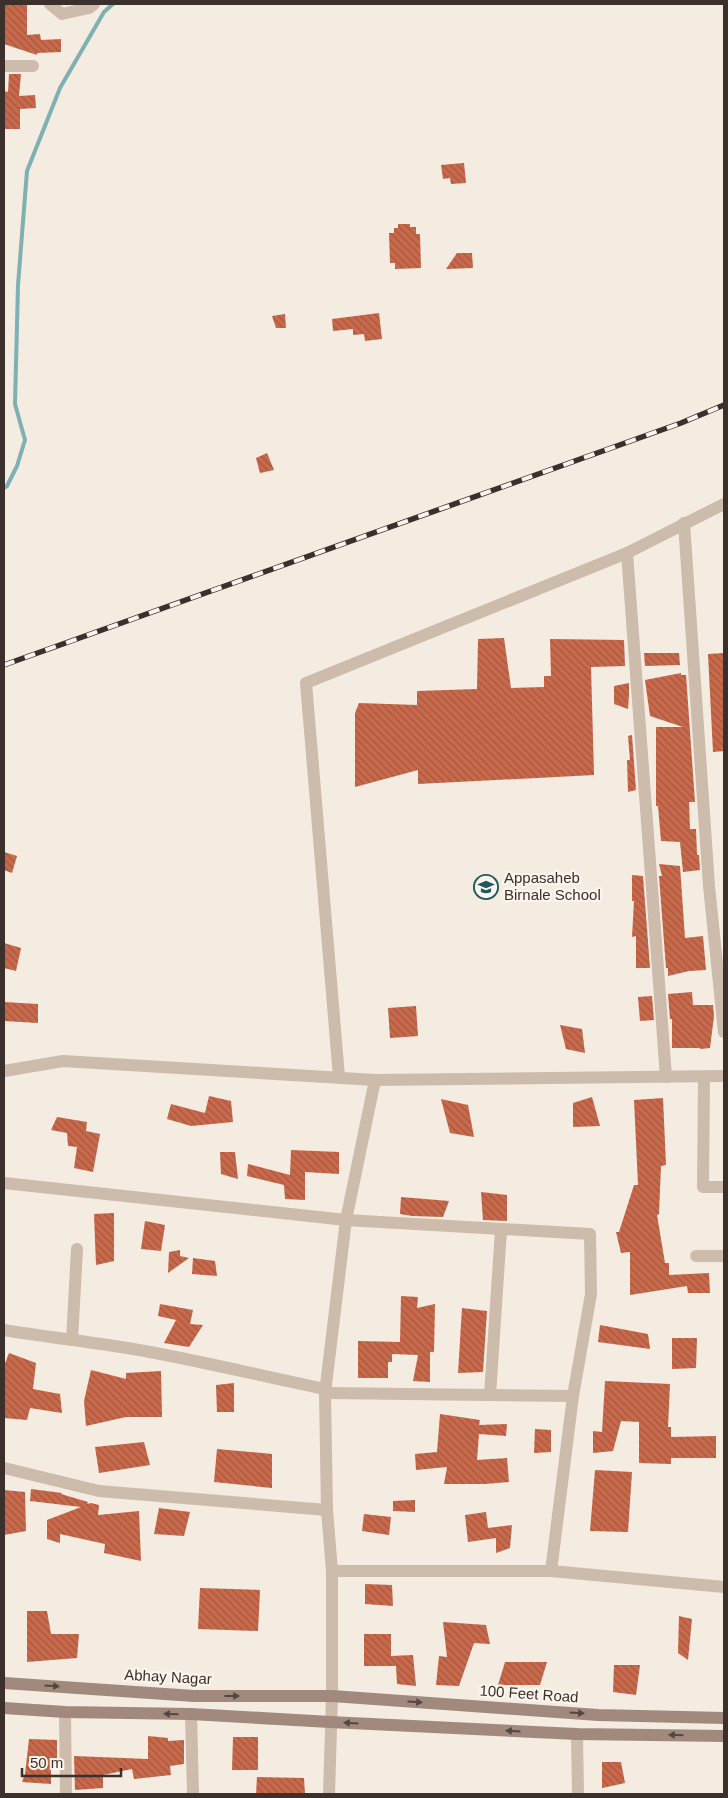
<svg xmlns="http://www.w3.org/2000/svg" width="728" height="1798" font-family="Helvetica,sans-serif">
<style>
.lines{fill:none;stroke-linecap:round;stroke-linejoin:round}
.stream{stroke:#7fb0b2;stroke-width:4}
.building{fill:url(#building-back-hatch)}
.street{stroke:#cdbbac;stroke-width:12}
.secondary{stroke:#a18a7d;stroke-width:12}
.rail-casing{stroke:#3b302b;stroke-width:5.5}
.rail{stroke:#fbf5ee;stroke-width:4;stroke-dasharray:11;stroke-linecap:butt}
.oneway{fill:#544640}
.labels{text-anchor:middle;stroke-width:4.5;stroke-linejoin:round;paint-order:stroke}
.poi-label{font-size:15px;fill:#3b302b;stroke:#fbf5ee;text-anchor:start}
.street-label{font-size:15px;fill:#3b302b;stroke:#fbf5ee}
</style>
<defs>
<pattern id="building-back-hatch" width="6" height="6" patternUnits="userSpaceOnUse" patternTransform="scale(1.25)"><rect width="6" height="6" fill="#c8694b"/><path d="M-1 5l2 2M0 0l6 6M5-1l2 2" fill="none" stroke="#a4573f"/></pattern>
</defs>
<rect width="100%" height="100%" fill="#f4ebe1"/>
<g class="lines">
<polyline class="stream" points="4,488 7,486 17,466 25,440 15,404 18,285 27,171 60,88 104,12 113,4"/>
</g>
<g class="building">
<polygon points="4,4 27,4 27,35 40,34 41,40 61,39 61,52 37,53 37,55 4,44"/>
<polygon points="9,74 21,74 19,96 35,95 36,108 20,109 20,129 4,129 4,91 8,92"/>
<polygon points="464,163 466,183 451,184 450,178 443,179 441,165"/>
<polygon points="398,224 410,224 410,227 416,227 416,234 420,234 421,268 395,269 395,263 390,263 389,233 394,233 394,228 398,228"/>
<polygon points="457,253 472,253 473,268 446,269"/>
<polygon points="379,313 382,339 365,341 364,334 353,335 353,329 333,331 332,319"/>
<polygon points="285,314 286,328 276,328 272,316"/>
<polygon points="267,453 274,470 260,473 256,458"/>
<polygon points="504,638 511,688 544,687 544,676 551,676 550,639 624,640 625,666 591,667 594,775 418,784 418,770 355,787 355,713 359,703 417,705 417,691 477,689 478,639"/>
<polygon points="644,653 679,653 680,665 645,666"/>
<polygon points="724,653 724,751 713,752 708,654"/>
<polygon points="681,673 681,675 686,675 695,802 689,802 690,829 696,829 697,855 699,855 700,870 683,872 680,842 661,841 658,806 656,806 656,727 683,727 650,716 645,680"/>
<polygon points="629,683 629,695 628,709 614,704 614,686"/>
<polygon points="632,735 636,790 628,792 627,760 630,760 628,736"/>
<polygon points="4,852 17,856 12,873 4,870"/>
<polygon points="659,864 680,866 685,938 703,936 706,970 689,971 668,976 668,968 666,968 659,876 662,876"/>
<polygon points="632,875 643,876 650,968 636,968 636,936 632,937 634,901 632,901"/>
<polygon points="4,943 21,948 16,971 4,968"/>
<polygon points="692,992 693,1005 713,1005 714,1016 710,1048 700,1049 700,1048 672,1048 672,1019 670,1019 668,994"/>
<polygon points="652,996 654,1020 640,1021 638,997"/>
<polygon points="4,1002 38,1004 38,1023 4,1021"/>
<polygon points="416,1006 418,1036 390,1038 388,1008"/>
<polygon points="560,1025 582,1029 585,1053 566,1049"/>
<polygon points="209,1096 231,1101 233,1122 191,1126 167,1119 171,1104 205,1113"/>
<polygon points="592,1097 600,1126 573,1127 573,1103"/>
<polygon points="663,1098 666,1165 661,1166 659,1214 657,1215 665,1263 669,1263 669,1275 709,1273 710,1293 688,1293 687,1286 630,1295 630,1252 621,1253 616,1232 619,1232 634,1185 638,1185 634,1100"/>
<polygon points="441,1099 468,1105 474,1137 450,1133"/>
<polygon points="57,1117 87,1122 86,1131 100,1134 93,1172 74,1168 77,1147 68,1146 67,1133 51,1130"/>
<polygon points="291,1150 339,1152 339,1174 305,1172 305,1200 285,1199 284,1185 247,1176 248,1164 290,1175"/>
<polygon points="220,1152 235,1152 238,1179 221,1174"/>
<polygon points="481,1192 507,1195 507,1221 483,1220"/>
<polygon points="401,1197 449,1201 443,1217 412,1216 400,1214"/>
<polygon points="114,1213 114,1261 96,1265 94,1214"/>
<polygon points="145,1221 165,1225 161,1251 141,1249"/>
<polygon points="180,1250 180,1256 189,1258 168,1273 169,1252"/>
<polygon points="193,1258 215,1261 217,1276 192,1274"/>
<polygon points="401,1296 418,1297 417,1308 435,1304 434,1352 430,1352 430,1382 413,1381 418,1355 392,1354 392,1362 388,1362 388,1378 358,1378 358,1341 400,1342"/>
<polygon points="160,1304 193,1310 190,1324 203,1325 189,1347 164,1343 176,1320 158,1316"/>
<polygon points="462,1308 487,1311 483,1372 458,1373"/>
<polygon points="600,1325 648,1334 650,1349 598,1342"/>
<polygon points="672,1338 697,1338 696,1368 672,1369"/>
<polygon points="9,1353 36,1363 33,1389 60,1394 62,1413 30,1408 27,1420 4,1418 4,1366"/>
<polygon points="91,1370 126,1379 126,1373 161,1371 162,1417 126,1417 86,1426 84,1401"/>
<polygon points="605,1381 670,1384 668,1427 671,1427 671,1437 716,1436 716,1458 671,1458 671,1464 639,1463 639,1422 621,1421 613,1451 593,1453 593,1431 602,1432"/>
<polygon points="234,1383 234,1412 217,1412 216,1385"/>
<polygon points="440,1414 480,1420 479,1425 507,1424 506,1436 479,1434 477,1460 507,1458 509,1482 485,1484 444,1484 447,1467 416,1470 415,1454 437,1452"/>
<polygon points="535,1429 551,1430 551,1452 534,1453"/>
<polygon points="144,1442 150,1465 99,1473 95,1447"/>
<polygon points="217,1449 272,1454 272,1488 214,1482"/>
<polygon points="595,1470 632,1472 628,1532 590,1531"/>
<polygon points="31,1489 62,1493 61,1494 88,1502 87,1504 91,1503 99,1505 98,1515 139,1511 141,1561 104,1553 105,1544 60,1534 60,1543 47,1539 47,1520 81,1507 30,1501"/>
<polygon points="4,1490 25,1492 26,1531 4,1535"/>
<polygon points="415,1500 415,1512 393,1511 393,1501"/>
<polygon points="159,1508 190,1512 184,1536 154,1534"/>
<polygon points="486,1512 488,1528 512,1525 510,1548 496,1553 496,1538 468,1542 465,1515"/>
<polygon points="364,1514 391,1517 389,1535 362,1531"/>
<polygon points="365,1584 392,1585 393,1606 365,1604"/>
<polygon points="200,1588 260,1590 258,1631 198,1629"/>
<polygon points="27,1611 47,1611 51,1634 79,1634 77,1658 27,1662"/>
<polygon points="679,1616 692,1619 688,1660 678,1653"/>
<polygon points="443,1622 486,1625 490,1644 474,1643 459,1686 436,1685 439,1656 447,1657"/>
<polygon points="364,1634 391,1634 391,1656 413,1655 416,1686 397,1684 396,1666 364,1666"/>
<polygon points="505,1662 547,1662 540,1685 498,1685"/>
<polygon points="614,1665 640,1665 636,1695 613,1692"/>
<polygon points="148,1736 168,1738 168,1741 184,1740 184,1764 170,1766 171,1775 134,1779 132,1769 103,1775 103,1788 75,1790 74,1756 148,1759"/>
<polygon points="233,1737 258,1737 258,1770 232,1770"/>
<polygon points="29,1739 57,1740 57,1763 51,1763 51,1784 22,1782 25,1774"/>
<polygon points="602,1762 621,1762 625,1783 602,1788"/>
<polygon points="257,1777 304,1778 305,1794 256,1794"/>
</g>
<g class="lines">
<g class="street">
<polyline points="50,4 62,14 89,8 94,4"/>
<polyline points="4,66 33,66"/>
<polyline points="684,523 709,886 724,1032"/>
<polyline points="627,553 666,1077"/>
<polyline points="4,1071 63,1061 375,1080 346,1220 325,1393 327,1510 332,1571 332,1696 329,1794"/>
<polyline points="339,1077 306,683 627,553 724,504"/>
<polyline points="704,1077 703,1187 724,1187"/>
<polyline points="375,1080 724,1076"/>
<polyline points="4,1183 346,1220 590,1234 591,1294 573,1396"/>
<polyline points="696,1256 724,1256"/>
<path d="M4,1330c48,8 98,13 146,22 59,11 117,25 175,37"/>
<polyline points="72,1340 77,1249"/>
<polyline points="325,1393 573,1396 551,1571 332,1571"/>
<polyline points="490,1395 501,1230"/>
<polyline points="4,1468 99,1491 327,1510"/>
<polyline points="551,1571 724,1587"/>
<polyline points="65,1712 66,1794"/>
<polyline points="191,1714 193,1794"/>
<polyline points="577,1734 578,1794"/>
</g>
<g class="secondary">
<polyline points="4,1683 194,1696 332,1696 598,1715 724,1718"/>
<polyline points="4,1708 65,1712 191,1714 330,1722 577,1734 724,1736"/>
</g>
<defs>
<polyline id="rail" points="4,665 681,423 724,405"/>
</defs>
<use href="#rail" class="rail-casing"/>
<use href="#rail" class="rail"/>
</g>
<defs><path id="oneway-solid" d="M-6-.8H1V-3.2L6.5 0L1 3.2V.8H-6Z" transform="scale(1.25)"/></defs>
<g class="oneway">
<use href="#oneway-solid" transform="translate(52 1686) rotate(4)"/>
<use href="#oneway-solid" transform="translate(232 1696)"/>
<use href="#oneway-solid" transform="translate(415 1702) rotate(4)"/>
<use href="#oneway-solid" transform="translate(577 1713) rotate(4)"/>
<use href="#oneway-solid" transform="translate(171 1714) rotate(-179)"/>
<use href="#oneway-solid" transform="translate(351 1723) rotate(-177)"/>
<use href="#oneway-solid" transform="translate(513 1731) rotate(-177)"/>
<use href="#oneway-solid" transform="translate(676 1735) rotate(-179)"/>
</g>
<defs>
<symbol id="school-ring" viewBox="-11 -11 22 22"><circle r="9.5" fill="#fbf5ee" stroke="#1f5a5e" stroke-width="1.5"/><path d="M0-5L7-2L0 1L-7-2ZM-4 1L0 2.5L4 1V4Q0 6-4 4Z" fill="#1f5a5e"/></symbol>
</defs>
<g fill-rule="evenodd">
<use href="#school-ring" x="472" y="873" width="28" height="28"/>
</g>
<g class="labels">
<g class="poi-label">
<text x="504" y="883">Appasaheb<tspan x="504" dy="17">Birnale School</tspan></text>
</g>
<g class="street-label">
<text transform="translate(168 1677) rotate(3)" y="5">Abhay Nagar</text>
<text transform="translate(529 1694) rotate(4)" y="5">100 Feet Road</text>
</g>
</g>
<rect width="728" height="1798" fill="none" stroke="#3b302b" stroke-width="10"/>
<path d="M22 1768v8h99v-8" fill="none" stroke="#3b302b" stroke-width="2.5"/>
<text x="30" y="1768" font-size="15" fill="#3b302b" stroke="#fbf5ee" stroke-width="4" paint-order="stroke">50 m</text>
</svg>
